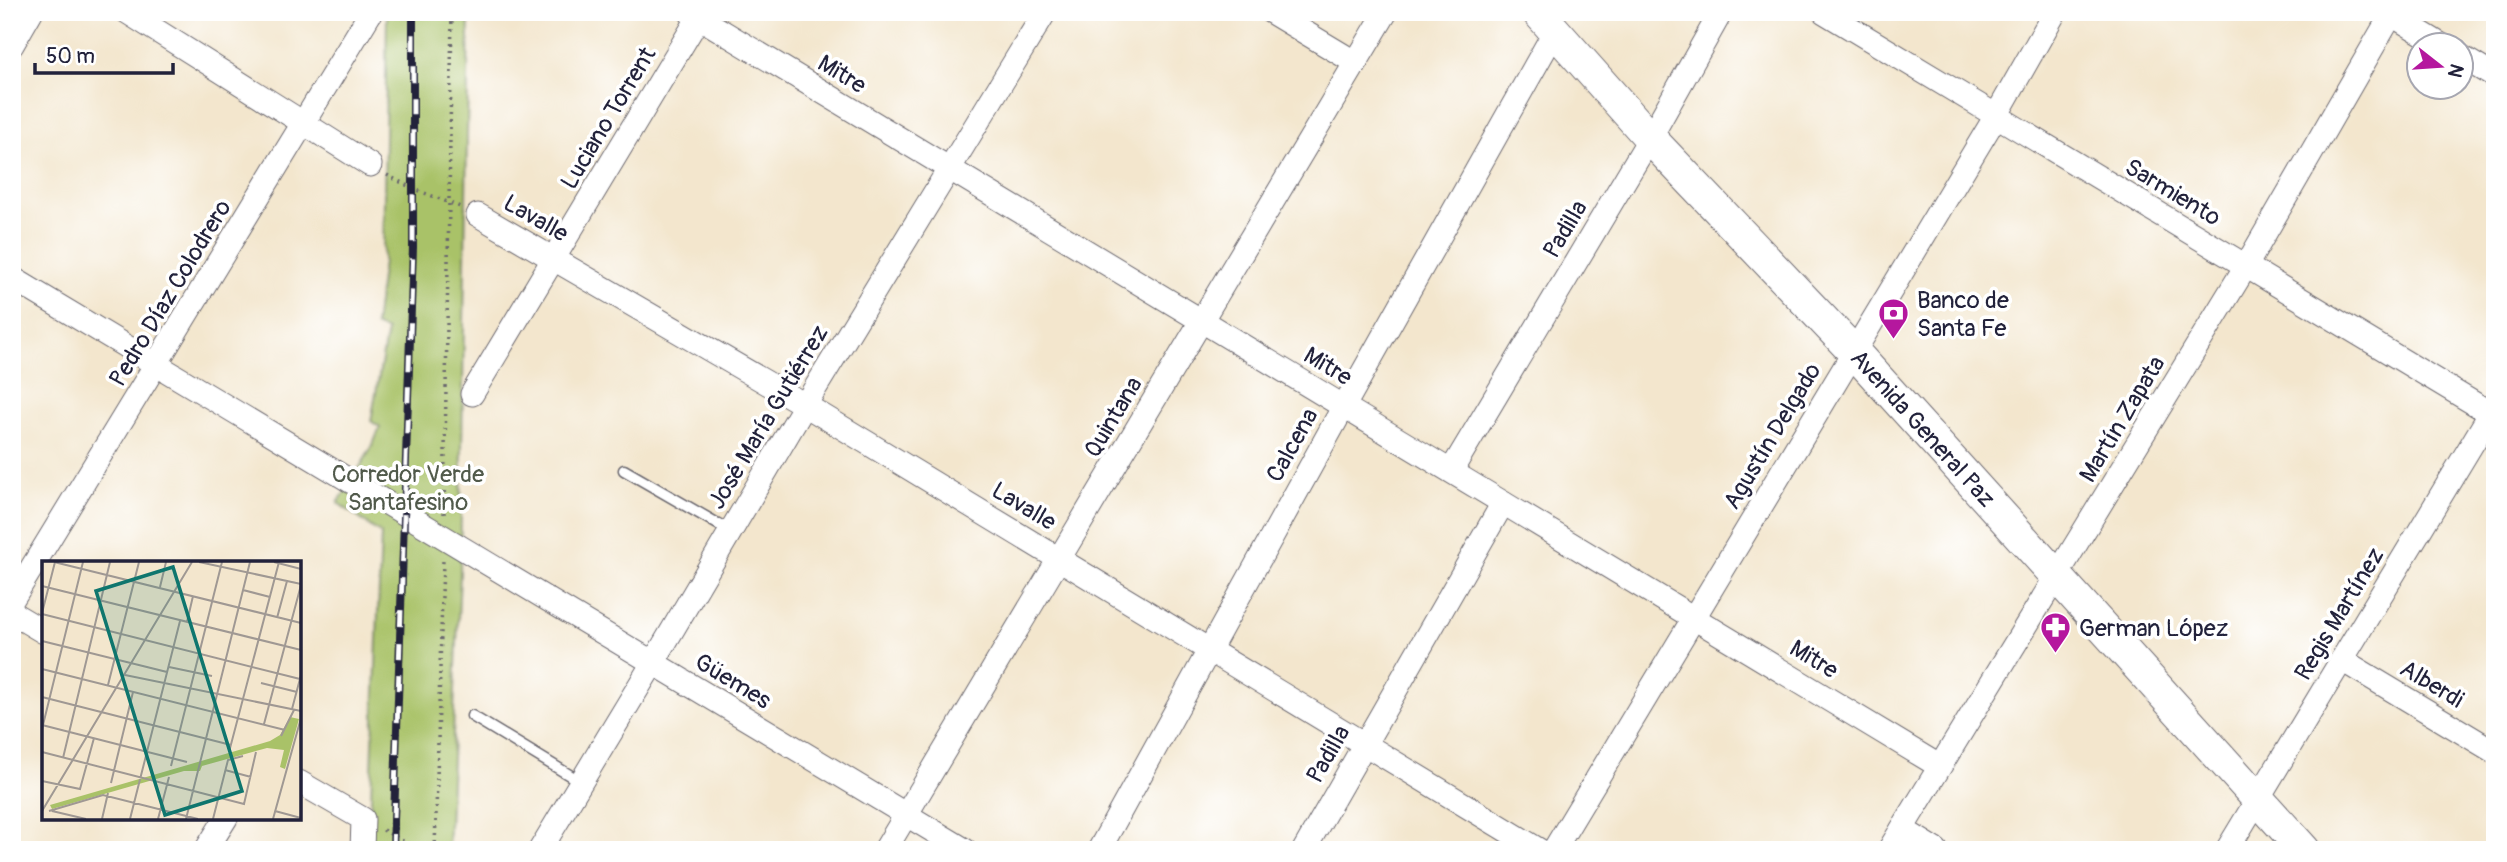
<svg xmlns="http://www.w3.org/2000/svg" width="2507" height="862" font-family="Pangolin,sans-serif">
<style>
.green{fill:#a9c268;stroke:#667252;stroke-width:2}
.lines{fill:none;stroke-linecap:round;stroke-linejoin:round}
.service-casing{stroke:#6b676e;stroke-width:13}
.minor-casing{stroke:#6b676e;stroke-width:25}
.secondary-casing{stroke:#6b676e;stroke-width:34}
.path{stroke:#6b676e;stroke-width:3.5;stroke-dasharray:2 5;stroke-linecap:butt}
.service{stroke:#fff;stroke-width:10}
.minor{stroke:#fff;stroke-width:23}
.secondary{stroke:#fff;stroke-width:32}
.rail-casing{stroke:#22223b;stroke-width:8}
.rail{stroke:#fff;stroke-width:5;stroke-dasharray:16;stroke-linecap:butt}
.labels{text-anchor:middle;stroke-width:7;stroke-linejoin:round;paint-order:stroke}
.street-label{font-size:24px;fill:#22223b;stroke:#fff}
.poi-label{font-size:24px;fill:#22223b;stroke:#fff;text-anchor:start}
.park-label{font-size:24px;fill:#515a4b;stroke:#fff}
.inset-road{fill:none;stroke:#9f9893;stroke-width:2}
.view{fill:#0f766e;fill-opacity:0.15;stroke:#0f766e;stroke-width:3.5}
.inset-edge{fill:none;stroke:#22223b;stroke-width:3.5}
</style>
<rect width="100%" height="100%" fill="#fff"/>
<filter id="ink" filterUnits="userSpaceOnUse"><feTurbulence type="fractalNoise" baseFrequency=".0143" numOctaves="2"/><feDisplacementMap in="SourceGraphic" scale="14" xChannelSelector="R" yChannelSelector="G"/><feConvolveMatrix kernelMatrix="1 2 1 2 8 2 1 2 1" color-interpolation-filters="sRGB"/></filter>
<filter id="wash" filterUnits="userSpaceOnUse"><feTurbulence type="fractalNoise" baseFrequency=".00686" numOctaves="4" result="noise"/><feDisplacementMap in="SourceGraphic" scale="28" xChannelSelector="R" yChannelSelector="G"/><feGaussianBlur stdDeviation="1.57" result="paint"/><feColorMatrix in="noise" values="0 0 0 0 0 0 0 0 0 0 0 0 0 0 0 0 0 1.4 0 .05"/><feComposite in="paint" operator="in"/></filter>
<g filter="url(#wash)">
<rect width="100%" height="100%" fill="#f3e6cd"/>
<polygon class="green" points="387,12 469,12 460,574 448,850 369,850 381,534 338,503 372,447 380,427 371,421 387,331 375,326 383,261"/>
</g>
<g filter="url(#ink)">
<g class="lines">
<defs>
<g id="service">
<polyline points="624,470 730,531"/>
<polyline points="472,716 581,782"/>
</g>
<g id="minor">
<polyline points="127,12 370,165"/>
<polyline points="690,12 1939,766"/>
<polyline points="1271,12 1356,63"/>
<polyline points="1824,12 2495,416"/>
<polyline points="2387,12 2443,46"/>
<polyline points="12,45 31,12"/>
<polyline points="2462,57 2495,77"/>
<polyline points="478,215 805,405 1539,850"/>
<polyline points="12,278 965,850"/>
<polyline points="472,394 702,12"/>
<polyline points="1451,471 1650,138 1721,12"/>
<polyline points="12,600 371,12"/>
<polyline points="12,613 44,632"/>
<polyline points="2342,660 2495,752"/>
<polyline points="299,782 363,819 362,850"/>
<polyline points="1902,829 1936,850"/>
<polyline points="206,850 226,818"/>
<polyline points="540,850 653,663 805,405 1045,12"/>
<polyline points="885,850 1386,12"/>
<polyline points="1099,850 1344,406 1555,31"/>
<polyline points="1304,850 1503,503"/>
<polyline points="1554,850 1996,116 2055,12"/>
<polyline points="1889,850 2246,266 2393,12"/>
<polyline points="2227,850 2495,406"/>
</g>
<g id="secondary">
<path id="s1" d="M1538,12l112,126 203,213 451,499"/>
</g>
</defs>
<use href="#service" class="service-casing"/>
<use href="#minor" class="minor-casing"/>
<use href="#secondary" class="secondary-casing"/>
<g class="path">
<polyline points="387,175 412,188 460,207"/>
<polyline points="444,514 452,12"/>
<polyline points="383,830 420,850"/>
<polyline points="435,850 443,560"/>
</g>
<use href="#service" class="service"/>
<use href="#minor" class="minor"/>
<use href="#secondary" class="secondary"/>
<defs>
<polyline id="rail" points="393,850 413,247 413,12"/>
</defs>
<use href="#rail" class="rail-casing"/>
<use href="#rail" class="rail"/>
</g>
</g>
<defs>
<symbol id="bank-pin" viewBox="-11 -11 22 30"><path d="M0 17L-7.5 6A9.5 9.5 0 1 1 7.5 6Z" fill="#b5179e" stroke="#fff"/><path d="M-6-4H6V4H-6ZM0-2.3a2.3 2.3 0 1 0 0 4.6a2.3 2.3 0 1 0 0-4.6Z" fill="#fff"/></symbol>
<symbol id="pharmacy-pin" viewBox="-11 -11 22 30"><path d="M0 17L-7.5 6A9.5 9.5 0 1 1 7.5 6Z" fill="#b5179e" stroke="#fff"/><path d="M-2-6h4v4h4v4h-4v4h-4v-4h-4v-4h4Z" fill="#fff"/></symbol>
</defs>
<g fill-rule="evenodd">
<use href="#bank-pin" x="1876" y="296" width="35" height="47"/>
<use href="#pharmacy-pin" x="2038" y="610" width="35" height="47"/>
</g>
<g class="labels">
<g class="street-label">
<text transform="translate(842 74) rotate(31)" y="8">Mitre</text>
<text transform="translate(608 118) rotate(-59)" y="8">Luciano Torrent</text>
<text transform="translate(2173 192) rotate(31)" y="8">Sarmiento</text>
<text transform="translate(536 218) rotate(30)" y="8">Lavalle</text>
<text transform="translate(1565 229) rotate(-59)" y="8">Padilla</text>
<text transform="translate(170 293) rotate(-59)" y="8">Pedro Díaz Colodrero</text>
<text transform="translate(1328 366) rotate(31)" y="8">Mitre</text>
<text transform="translate(768 417) rotate(-59)" y="8">José María Gutiérrez</text>
<text transform="translate(1113 417) rotate(-59)" y="8">Quintana</text>
<text transform="translate(2122 419) rotate(-59)" y="8">Martín Zapata</text>
<text dy="8" stroke="none"><textPath href="#s1" startOffset="567">Avenida General Paz</textPath></text>
<text transform="translate(1772 436) rotate(-59)" y="8">Agustín Delgado</text>
<text transform="translate(1292 445) rotate(-61)" y="8">Calcena</text>
<text transform="translate(1024 506) rotate(31)" y="8">Lavalle</text>
<text transform="translate(2339 614) rotate(-59)" y="8">Regis Martínez</text>
<text transform="translate(1814 659) rotate(31)" y="8">Mitre</text>
<text transform="translate(733 681) rotate(31)" y="8">Güemes</text>
<text transform="translate(2432 684) rotate(31)" y="8">Alberdi</text>
<text transform="translate(1328 754) rotate(-60)" y="8">Padilla</text>
</g>
<g class="poi-label">
<text x="1917" y="308">Banco de<tspan x="1917" dy="28">Santa Fe</tspan></text>
<text x="2079" y="636">German López</text>
</g>
<g class="park-label">
<text x="408" y="482">Corredor Verde<tspan x="408" dy="28">Santafesino</tspan></text>
</g>
</g>
<g transform="translate(42 561)">
<rect width="259" height="259" fill="#f3e6cd"/>
<path d="M248,156l9,2 -14,50 -5,-2 4,-17 -17,-2 -65,18 -2,5h-16l-132,38 -2,-4 220,-64 10,-6z" fill="#a9c268"/>
<path class="inset-road" d="M12,1l247,61M157,1l102,22M232,1l27,7M0,25l259,64M118,26l6,-25M201,29l27,7M0,52l13,-51M0,53l258,65M235,57l10,-37M145,61l6,-26M0,80l125,31M127,106l43,9M0,108l243,61M83,114l176,36M219,122l36,9M66,124l31,-123M0,136l189,48M250,148l9,-34M222,163l37,-139M0,164l145,37M0,168l41,-167M239,175l13,-26M0,191l202,52 12,-52M187,191l50,-190M21,197l47,-196M129,205l51,-204M183,209l26,7M0,220l38,8 14,-51M69,222l22,-91M0,250l150,-249M7,250l54,-16 95,24M10,250l34,8M233,250l26,7M60,258l6,-26M88,258l50,-198M116,258l11,-42M144,258l64,-257M171,258l15,-59 15,-4M231,258l28,-101"/>
<path class="view" d="M131,6l69,224 -77,24 -69,-224z"/>
<rect width="259" height="259" class="inset-edge"/>
</g>
<rect width="2507" height="862" fill="none" stroke="#fff" stroke-width="42"/>
<g transform="translate(2440 66) rotate(107)"><circle r="33" fill="#ffffff" stroke="#a7a7b1" stroke-width="2"/>
<path d="M0-5L12 26L0 18L-12 26Z" fill="#b5179e"/>
<text y="-10" font-size="19" font-weight="bold" text-anchor="middle" fill="#22223b">N</text>
</g>
<path d="M35 63v10h138v-10" fill="none" stroke="#22223b" stroke-width="3.5"/>
<text x="46" y="63" font-size="21" fill="#22223b" stroke="#ffffff" stroke-width="5" paint-order="stroke">50 m</text>
</svg>
